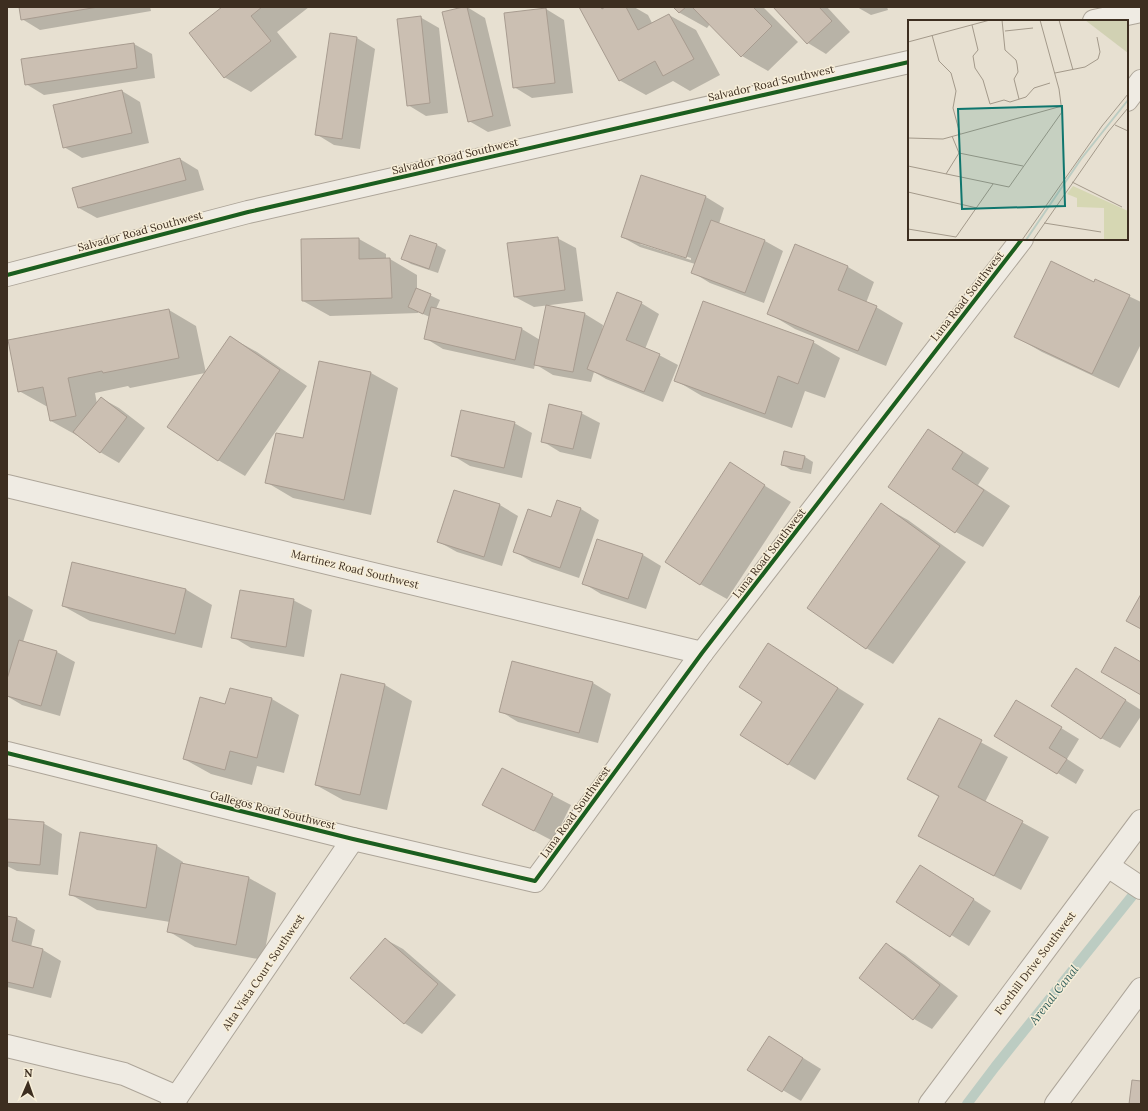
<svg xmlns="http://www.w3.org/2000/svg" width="1148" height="1111" font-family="Lora,serif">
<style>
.shadow{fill:#0003;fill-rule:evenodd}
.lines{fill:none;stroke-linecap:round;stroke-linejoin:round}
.stream{stroke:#bcccc2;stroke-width:10}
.building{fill:#cbbfb2;stroke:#a89c90}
.minor-casing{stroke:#ada599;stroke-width:24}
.tertiary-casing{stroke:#ada599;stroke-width:24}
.minor{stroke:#efebe3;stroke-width:22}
.tertiary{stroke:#efebe3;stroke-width:22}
.cycleway-casing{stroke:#f7eed8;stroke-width:6}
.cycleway{stroke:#1b5e20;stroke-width:4}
.labels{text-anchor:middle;stroke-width:3;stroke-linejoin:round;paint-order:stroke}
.street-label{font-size:11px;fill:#3d2e20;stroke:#f7eed8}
.water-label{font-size:12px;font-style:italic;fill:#2f5d5a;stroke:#f7eed8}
.inset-river{fill:none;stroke:#bcccc2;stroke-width:2}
.inset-road{fill:none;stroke:#a3998a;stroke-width:1}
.view{fill:#0f766e;fill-opacity:0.15;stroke:#0f766e;stroke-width:2}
.inset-edge{fill:none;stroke:#3d2e20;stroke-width:2}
</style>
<rect width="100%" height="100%" fill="#e7e0d1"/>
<g class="shadow">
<polygon points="20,7 150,7 151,11 40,30 22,19"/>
<polygon points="224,7 309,7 277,32 297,57 251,92 224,77"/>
<polygon points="467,7 485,18 511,126 488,132 469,121"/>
<polygon points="580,7 634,7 648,15 652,23 669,15 696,30 720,75 690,91 673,81 646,95 619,80"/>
<polygon points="674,7 763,7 798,42 768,71 742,56 710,24 707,28 680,13"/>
<polygon points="775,7 827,7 850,32 826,54 808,43"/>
<polygon points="857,7 887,7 888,10 871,15"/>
<polygon points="546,9 564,20 573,93 532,98 514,87"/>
<polygon points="420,17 439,28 448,113 426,116 408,105"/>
<polygon points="357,38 375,49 360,149 334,145 316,134"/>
<polygon points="134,44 152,54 155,78 44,95 26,84"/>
<polygon points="122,91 140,102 149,143 82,158 64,147"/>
<polygon points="180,159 198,170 204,190 97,218 79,208 73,188"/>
<path d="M641,176l65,21 18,11 -5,16 46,17 18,10 -19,52 -54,-20 -18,-11 3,-8 -55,-17 -18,-10zM640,242l51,16v2l-51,-16z"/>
<polygon points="410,236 437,245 446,250 438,273 411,264 403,259"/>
<polygon points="557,238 576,248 583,301 534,307 515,297"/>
<polygon points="359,239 386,254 386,259 390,259 417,275 417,289 440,300 436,309 522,329 540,340 585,314 603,325 602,332 641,303 659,314 645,349 659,355 678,365 663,402 606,379 594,372 591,382 553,375 535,364 534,369 443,349 425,338 430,317 418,312 418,313 330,316 303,301"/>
<polygon points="848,267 874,282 866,303 876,307 903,323 886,366 795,329 768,313"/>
<polygon points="1095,280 1141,302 1141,344 1119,388 1042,352 1016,337 1094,283"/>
<polygon points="169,310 196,326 206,373 230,337 257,352 307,386 245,476 218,460 205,373 130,388 128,386 95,393 97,404 101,398 119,408 145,428 119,463 100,452 79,436 78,436 51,421 48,406 46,406 19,391 9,341"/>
<polygon points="813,342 840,358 825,398 805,391 792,428 702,396 675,380"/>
<polygon points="371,373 398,388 371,515 293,498 266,482 303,439"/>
<polygon points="581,413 600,423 591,459 560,452 542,441"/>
<polygon points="514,423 532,433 522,478 470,466 452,455"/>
<polygon points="928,430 955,446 989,468 978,485 1010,506 983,547 956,532 889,487"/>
<polygon points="805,457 813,462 811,474 791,470 783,465"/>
<polygon points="730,464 791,502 727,599 700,584"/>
<polygon points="454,491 500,505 518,516 502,566 457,552 439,542"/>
<polygon points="881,505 908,520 966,562 893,664 866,648"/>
<polygon points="581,509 599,520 579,578 532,562 514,551 552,518"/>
<polygon points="643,555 661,566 646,609 601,594 583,583"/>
<polygon points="185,589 212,605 202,648 90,621 63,606"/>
<polygon points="7,595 33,610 23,642 57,652 75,662 60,716 22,705 7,696 7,698"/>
<polygon points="293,600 312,610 304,657 251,648 233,637"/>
<polygon points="768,644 864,704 815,780 788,764 763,701"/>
<polygon points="513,662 593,683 611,694 598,743 518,722 500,711"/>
<polygon points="1076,669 1141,710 1141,716 1120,748 1101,738"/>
<polygon points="342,675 385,685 412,701 387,810 343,800 316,785"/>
<polygon points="230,689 272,699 299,715 284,773 257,766 252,785 211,774 184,759 226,705"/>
<polygon points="1035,712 1079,739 1067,759 1084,770 1076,784 996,736"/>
<polygon points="940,720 1008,757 985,802 1049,837 1021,890 946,851 919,836 939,797 908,779"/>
<polygon points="502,769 571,805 553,841 484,805"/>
<polygon points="7,820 43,823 62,834 58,875 17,871 7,866"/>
<polygon points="157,846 183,862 183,864 249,878 276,893 263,960 195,947 168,931 170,922 97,910 70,894"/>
<polygon points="939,877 991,911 969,946 898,902"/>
<polygon points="7,917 17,919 35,930 31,947 43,950 61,961 51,998 7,987"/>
<polygon points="385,939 403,949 456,995 422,1034 404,1023"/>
<polygon points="887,944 905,955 958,996 932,1029 914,1019 861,977"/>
<polygon points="787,1048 821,1069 801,1101 749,1070"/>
</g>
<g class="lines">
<polyline class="stream" points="967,1104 995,1067 1141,885"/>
</g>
<g class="building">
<polygon points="19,7 98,7 21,20"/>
<polygon points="222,7 262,7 251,16 271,41 224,78 189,33"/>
<polygon points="463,7 467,7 493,116 468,122 442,12"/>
<polygon points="579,7 601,7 602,9 605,7 626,7 638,30 669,14 694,59 663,76 655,61 619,81"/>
<polygon points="673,7 686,7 679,13"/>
<polygon points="692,7 753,7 772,26 741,57"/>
<polygon points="773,7 819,7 832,21 807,44"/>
<polygon points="546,8 555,83 513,88 504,13"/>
<polygon points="421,16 430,103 407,106 397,19"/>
<polygon points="330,33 357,37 342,139 315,135"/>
<polygon points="134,43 137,68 25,85 21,59"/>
<polygon points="122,90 132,133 63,148 53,105"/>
<polygon points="180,158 186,180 78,208 72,188"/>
<polygon points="641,175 706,196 686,258 621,237"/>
<polygon points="711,220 765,240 745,293 691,273"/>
<polygon points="410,235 437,244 429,269 401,259"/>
<polygon points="558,237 565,290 514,297 507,243"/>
<polygon points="359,238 359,259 390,258 392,298 302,301 301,239"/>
<polygon points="795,244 848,266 838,290 877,306 858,351 767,314"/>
<polygon points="1051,261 1094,282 1095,279 1130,295 1092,374 1014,337"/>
<polygon points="416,288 431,294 423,314 408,307"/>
<polygon points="617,292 642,302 626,340 660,354 644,392 587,369"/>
<polygon points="703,301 814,341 798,384 778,376 765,414 674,381"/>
<polygon points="546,305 585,313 573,372 534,365"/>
<polygon points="431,307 522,328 515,360 424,339"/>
<polygon points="169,309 179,358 103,373 102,371 68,378 76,416 50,421 43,387 18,392 8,340"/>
<polygon points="230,336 280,370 218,461 167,427"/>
<polygon points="319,361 371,372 344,500 265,483 276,433 303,438"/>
<polygon points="101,397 127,417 100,453 73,432"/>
<polygon points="549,404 582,412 573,449 541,442"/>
<polygon points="461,410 515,422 504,468 451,456"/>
<polygon points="928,429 963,452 952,469 984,490 955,533 888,487"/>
<polygon points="784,451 805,456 802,469 781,465"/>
<polygon points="730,462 765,485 700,585 665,562"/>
<polygon points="454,490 500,504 484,557 437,542"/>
<polygon points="557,500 581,508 560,568 513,552 528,509 551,517"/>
<polygon points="881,503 940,546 866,649 807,608"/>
<polygon points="597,539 643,554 628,599 582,584"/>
<polygon points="72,562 186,589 175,634 62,606"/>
<polygon points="240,590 294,599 286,647 231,638"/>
<polygon points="1141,594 1141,629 1126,621"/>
<polygon points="19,640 57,651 41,706 7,696 7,679"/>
<polygon points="768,643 838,688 788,765 740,735 762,702 739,687"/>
<polygon points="1115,647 1141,662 1141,695 1101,672"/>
<polygon points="512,661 593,682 579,733 499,712"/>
<polygon points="1076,668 1126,700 1101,739 1051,706"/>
<polygon points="341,674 385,684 360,795 315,785"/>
<polygon points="230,688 272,698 257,758 230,751 225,770 183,759 200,697 225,704"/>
<polygon points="1016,700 1062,727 1049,748 1067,759 1057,774 994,736"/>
<polygon points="939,718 982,740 958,787 1023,821 994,876 918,836 939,796 907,779"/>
<polygon points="502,768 553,794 534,831 482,805"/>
<polygon points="7,819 44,822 40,865 7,862"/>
<polygon points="80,832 157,845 146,908 69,895"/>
<polygon points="181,863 249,877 236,945 167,932"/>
<polygon points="920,865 974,899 950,937 896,902"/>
<polygon points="7,916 17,918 12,941 43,949 33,988 7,982"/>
<polygon points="385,938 438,984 404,1024 350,978"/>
<polygon points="886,943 940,985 913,1020 859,978"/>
<polygon points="769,1036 803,1058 782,1092 747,1070"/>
<polygon points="1132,1080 1141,1081 1141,1104 1129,1104"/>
</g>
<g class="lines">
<defs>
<g id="minor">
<polyline points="1094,21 1141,11"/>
<polyline points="1127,100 1141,81"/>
<polyline points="7,275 248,212 909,62"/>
<polyline points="7,486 702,653"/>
<polyline points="7,753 353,839 535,881 702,653 1022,239"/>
<polyline points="1108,866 1141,888"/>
<polyline points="7,1046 124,1074 177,1097"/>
<polyline points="172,1104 353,839"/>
<polyline points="930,1104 1141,821"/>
</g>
<polyline id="tertiary" points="1056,1104 1141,989"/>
</defs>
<use href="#minor" class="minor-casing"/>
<use href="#tertiary" class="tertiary-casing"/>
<use href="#minor" class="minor"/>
<use href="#tertiary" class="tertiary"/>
<defs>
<g id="cycleway">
<polyline points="7,275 248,212 909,62"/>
<polyline points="7,753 353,839 535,881 702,653 1022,239"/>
</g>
</defs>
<use href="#cycleway" class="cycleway-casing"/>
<use href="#cycleway" class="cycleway"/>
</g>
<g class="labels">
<g class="street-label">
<text transform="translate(771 83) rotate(-13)" y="4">Salvador Road Southwest</text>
<text transform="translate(455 156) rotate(-13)" y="4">Salvador Road Southwest</text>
<text transform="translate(140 231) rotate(-15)" y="4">Salvador Road Southwest</text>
<text transform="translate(967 296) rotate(-52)" y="4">Luna Road Southwest</text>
<text transform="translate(769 553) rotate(-52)" y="4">Luna Road Southwest</text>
<text transform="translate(355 569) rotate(14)" y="4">Martinez Road Southwest</text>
<text transform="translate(273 810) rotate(14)" y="4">Gallegos Road Southwest</text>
<text transform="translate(575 812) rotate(-54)" y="4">Luna Road Southwest</text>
<text transform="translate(1035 963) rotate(-53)" y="4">Foothill Drive Southwest</text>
<text transform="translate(263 972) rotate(-56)" y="4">Alta Vista Court Southwest</text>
</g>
<g class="water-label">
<text transform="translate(1054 995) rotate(-52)" y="4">Arenal Canal</text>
</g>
</g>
<g transform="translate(908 20)">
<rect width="220" height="220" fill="#e7e0d1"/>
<path d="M165,166l55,25v29h-24v-32l-27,-1v-9l-10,-4z" fill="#d6d7b3"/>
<path d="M178,0h42v33l-43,-33z" fill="#d1d1b3"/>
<path class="inset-river" d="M118,220l55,-81 47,-59"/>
<path class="inset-road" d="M94,0l3,30 11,10 1,4 1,8 -4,7 5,20M151,0l14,50M64,5l6,25 -5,6 2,12 8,12 7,24 14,-4 6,2 16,-5 8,-9 16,-5M97,11l28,-3M24,15l7,26 12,12 5,18 -3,17 7,26M0,22l82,-22M147,53l30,-6 13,-8 2,-7 -3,-15M207,105l13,6M44,116l7,17M0,118l35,1 119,-33M51,133l64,13M0,146l101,21 53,-75 -3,-23 -19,-69M38,154l13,-21M164,162l50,25M0,172l69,16M136,203l57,9M0,209l48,8 37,-53M114,220l80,-114 26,-32M125,220l75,-108 20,-24"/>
<path class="view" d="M154,86l3,100 -103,3 -4,-100z"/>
<rect width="220" height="220" class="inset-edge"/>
</g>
<rect width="1148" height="1111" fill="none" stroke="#3d2e20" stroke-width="16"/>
<g transform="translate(28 1083) rotate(2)" stroke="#f7eed8" stroke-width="3" paint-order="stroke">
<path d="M0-3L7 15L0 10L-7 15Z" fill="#3d2e20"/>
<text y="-6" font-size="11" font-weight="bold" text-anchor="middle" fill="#3d2e20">N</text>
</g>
</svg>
